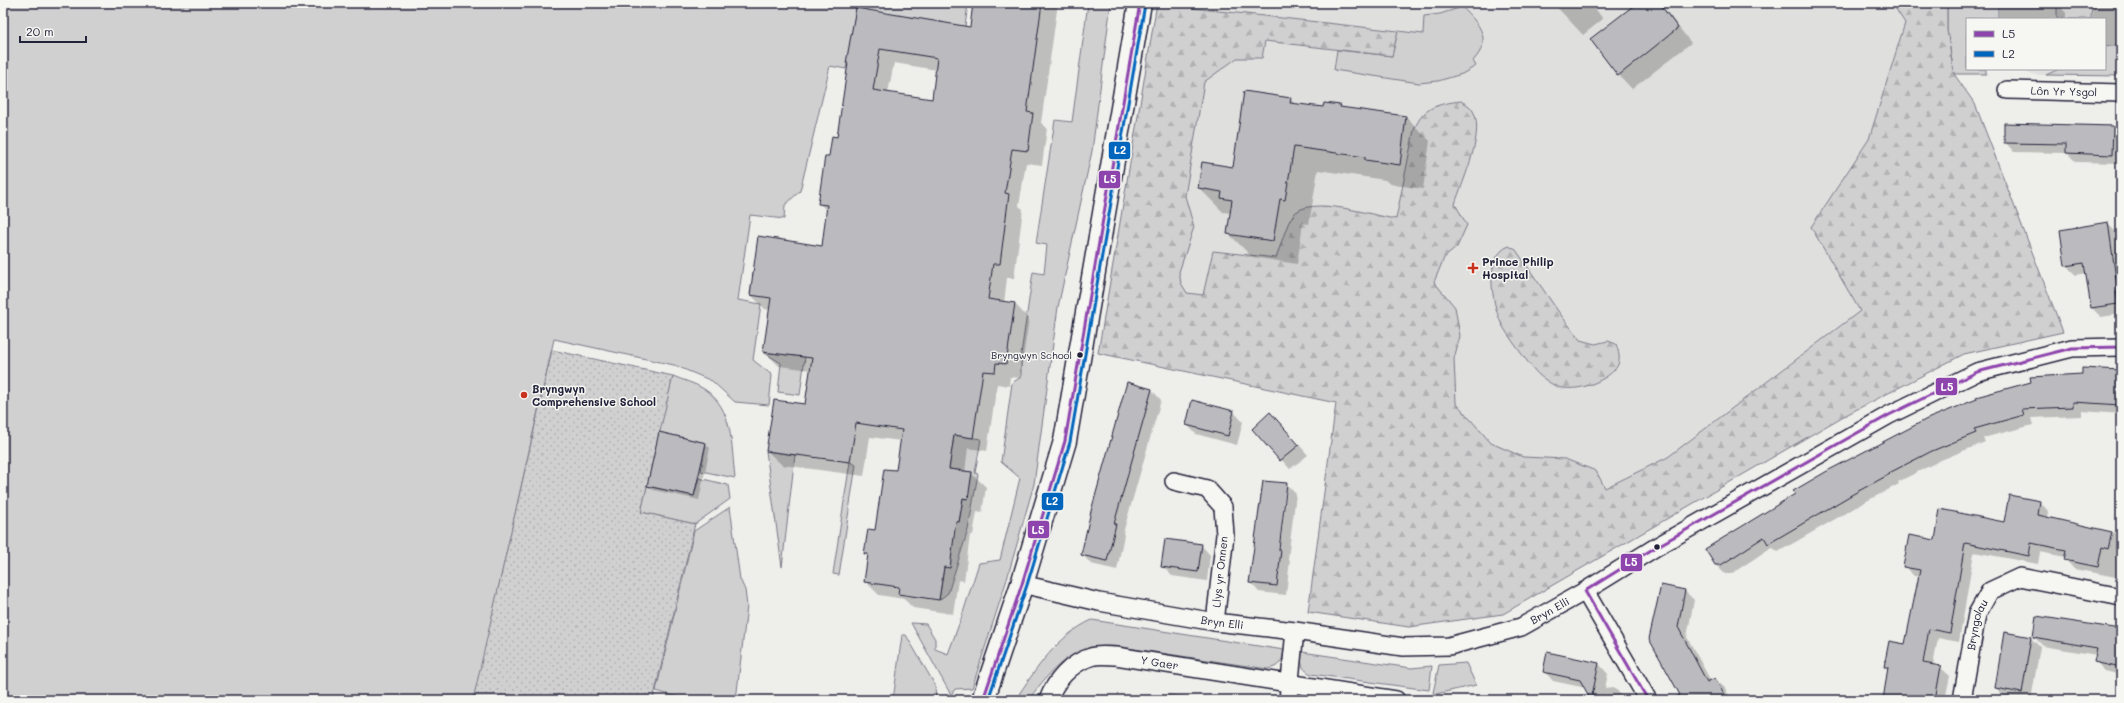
<svg xmlns="http://www.w3.org/2000/svg" width="2124" height="703" font-family="Mali,sans-serif">
<style>
.built{fill:#dfdfde}
.grass{fill:#d0d0d1;stroke:#797986}
.forest{fill:url(#forest-firs);stroke:#797986}
.park{fill:url(#park-dots);stroke:#797986}
.shadow{fill:#0003;fill-rule:evenodd}
.building{fill:#bbbbbf;stroke:#22223b;fill-rule:evenodd}
.lines{fill:none;stroke-linecap:round;stroke-linejoin:round}
.minor-casing{stroke:#22223b;stroke-width:20}
.tertiary-casing{stroke:#22223b;stroke-width:25}
.minor{stroke:#f6f6f2;stroke-width:17}
.tertiary{stroke:#f6f6f2;stroke-width:22}
.bus-1-casing{stroke:#f6f6f2;stroke-width:6}
.bus-2-casing{stroke:#f6f6f2;stroke-width:6}
.bus-1{stroke:#8e44ad;stroke-width:3}
.bus-2{stroke:#0065bd;stroke-width:3}
.poi-dot{fill:#c8321e;stroke:#f6f6f2;stroke-width:1.5}
.bus-dot{fill:#22223b;stroke:#f6f6f2;stroke-width:1.5}
.labels{text-anchor:middle;stroke-width:3;stroke-linejoin:round;paint-order:stroke}
.bus-label{font-size:10px;fill:#22223b;stroke:#f6f6f2;text-anchor:end}
.street-label{font-size:11px;fill:#22223b;stroke:#f6f6f2}
.poi-label{font-size:11px;font-weight:bold;fill:#22223b;stroke:#f6f6f2;text-anchor:start}
.line-badge{stroke:#f6f6f2;stroke-width:1.5}
.badge-label{font-size:11px;text-anchor:middle;font-weight:bold;fill:#fff}
</style>
<defs>
<pattern id="forest-firs" width="22" height="20" patternUnits="userSpaceOnUse"><rect width="22" height="20" fill="#d0d0d1"/><path d="M5 1l3.5 6h-7zM16 11l3.5 6h-7z" fill="#b2b2b4"/></pattern>
<pattern id="park-dots" width="8" height="8" patternUnits="userSpaceOnUse"><rect width="8" height="8" fill="#d0d0d1"/><path d="M2 2h.1M6 6h.1" fill="none" stroke="#b2b2b4" stroke-width="1.8" stroke-linecap="round"/></pattern>
</defs>
<rect width="100%" height="100%" fill="#eeeeeb"/>
<filter id="ink" filterUnits="userSpaceOnUse"><feTurbulence type="fractalNoise" baseFrequency=".025" numOctaves="2"/><feDisplacementMap in="SourceGraphic" scale="8" xChannelSelector="R" yChannelSelector="G"/><feConvolveMatrix kernelMatrix="1 2 1 2 8 2 1 2 1" color-interpolation-filters="sRGB"/></filter>
<g filter="url(#ink)">
<g class="built">
<polygon points="1157,3 1892,3 1905,23 1869,139 1811,227 1860,311 1668,457 1494,543 1367,351 1105,308"/>
<polygon points="1947,3 2121,3 2121,76 2037,75 2028,73 2024,69 2105,69 2105,19 1967,19 1967,69 1986,69 1986,74 1954,74"/>
</g>
<g class="grass">
<polygon points="3,3 968,3 965,27 856,9 846,69 830,66 800,191 785,205 784,219 750,215 738,300 761,304 753,360 772,375 769,405 735,402 712,381 674,365 554,339 488,635 584,700 476,688 473,700 3,700"/>
<polygon points="1088,3 1111,3 1092,151 1058,307 1034,484 1007,579 972,688 955,689 951,695 911,623 926,624 935,639 935,649 948,654 962,616 979,563 1000,560 1020,478 1001,462 1012,383 1021,377 1021,354 1033,272 1044,274 1047,245 1036,243 1055,120 1072,122"/>
<polygon points="1947,3 1998,3 1998,19 1967,19 1967,69 1986,69 1986,74 1954,74 1947,30"/>
<polygon points="2057,3 2092,3 2091,19 2057,19"/>
<path d="M1462,7c18,18 31,32 11,54l3,5 -14,8 -24,7 -19,2 -85,-13 3,-20 55,6 6,-25 25,3 1,-18 16,-2z"/>
<polygon points="2112,46 2121,46 2121,76 2046,75 2059,69 2105,69 2105,47"/>
<polygon points="763,352 805,357 800,395 778,392 781,363"/>
<path d="M673,376c9,4 22,7 31,13 30,19 27,57 31,89l-34,-7 5,-28 -47,-11z"/>
<polygon points="954,435 981,439 975,473 978,474 968,530 948,593 939,600 944,567 947,520 959,522 963,498 967,499 972,472 949,469"/>
<polygon points="766,451 795,455 782,567"/>
<polygon points="850,462 856,465 839,575 833,574"/>
<polygon points="699,478 728,485 730,499 695,524 641,512 647,486 694,496"/>
<polygon points="730,507 740,579 745,590 747,606 736,700 688,700 656,691 694,531"/>
<path d="M1092,620l192,30c-1,11 -5,17 -16,19l-154,-23c-41,0 -58,18 -82,49l-2,5h-15c21,-31 42,-64 77,-80z"/>
<polygon points="902,635 906,635 935,685 936,700 893,700"/>
<path d="M1302,652l109,16 21,-2 -3,24 -118,-16c-11,-6 -10,-12 -9,-22z"/>
<polygon points="1466,663 1476,685 1436,694 1433,693 1439,665"/>
</g>
<g class="forest">
<path d="M1157,3h35v5l206,23 -6,25 -127,-15 -3,17h-25l-33,24 -19,114 9,31 -15,45 2,11 6,10 16,2 10,-44 63,7c4,-10 11,-36 17,-43 17,-21 80,1 103,4l18,-89c9,-23 23,-26 47,-29 3,2 8,4 10,7 17,20 -9,74 -16,96l12,21 -10,22 -13,11 -10,24 21,25 5,29 -6,23 2,44 35,40 32,14 42,2 31,12 9,17 63,-31 192,-146 -49,-84 58,-88 36,-116 -13,-20h55v27l7,44 21,30 88,228 -99,22 -122,63 -339,197 -94,13 -101,-15 28,-209 -238,-50z"/>
<path d="M1509,246l7,4 42,61 22,29 15,4 13,-3 8,3c6,17 4,23 -10,33 -13,8 -28,13 -43,11 -7,0 -19,-9 -24,-13 -7,-6 -34,-43 -38,-52 -9,-20 -18,-67 8,-77z"/>
</g>
<polygon class="park" points="552,350 673,376 641,512 695,524 653,700 473,700"/>
<g class="shadow">
<path d="M974,3h84l-17,120 6,5 -5,37 -16,-2 -7,43 4,3 -9,69h-7l-3,25 11,1 14,15 -9,59 -10,-1 -1,9 -12,-2 -10,67 -19,-3 -3,24 6,1 15,14 -4,26 -5,-1 -4,23h-3l-6,46 -6,-1 -5,34 -40,-6 -9,-9 -25,-4 -14,-14 3,-25 -3,-3 11,-22 21,-59 4,-31 -31,-4 -6,39 -82,-11 -15,-14 39,-46 5,-35 -32,-4 -15,-15 6,-41 -5,-1 -14,-14 71,-48 6,-35 -9,-9 11,-46 8,-19 11,-74 -2,-2 9,-52 115,18zM894,63l43,7 -5,30 -44,-7z"/>
<polygon points="1553,3 1591,3 1603,19 1583,35"/>
<polygon points="1639,3 1660,3 1691,43 1632,89 1619,75"/>
<polygon points="1999,3 2057,3 2066,13 2066,19 1999,19"/>
<polygon points="2093,3 2121,3 2121,46 2105,45 2105,19 2092,19"/>
<polygon points="1290,99 1295,104 1324,109 1340,106 1343,109 1406,117 1430,141 1423,189 1390,184 1385,180 1318,170 1309,224 1303,223 1297,264 1252,257 1228,233 1231,213 1223,212 1199,188 1234,168"/>
<polygon points="2005,124 2121,126 2121,163 2076,162 2067,153 2014,152 2005,142"/>
<polygon points="2108,224 2117,233 2121,259 2121,314 2101,317 2092,308 2087,273 2076,275 2066,266"/>
<polygon points="2121,371 2121,414 2082,411 2082,416 2031,418 2033,425 1983,438 1985,442 1941,460 1898,482 1899,484 1863,503 1778,552 1772,547 1731,574 1725,574 1715,564 1796,494"/>
<polygon points="1127,383 1152,390 1161,400 1123,533 1124,535 1117,570 1091,564 1082,554"/>
<polygon points="1234,412 1243,422 1237,445 1196,434 1187,425"/>
<polygon points="1280,423 1308,455 1290,469 1253,429"/>
<polygon points="705,444 710,448 699,500 653,490 648,486"/>
<path d="M1286,484l10,10 -8,65 2,1 -4,35 -27,-3 -9,-10zM1285,491h2l-8,64h-2z"/>
<polygon points="2010,497 2040,502 2049,512 2048,518 2121,534 2121,578 2074,569 2065,559 2065,557 2040,552 2038,564 1974,552 1959,642 1938,638 1933,666 1940,667 1950,676 1945,700 1884,700 1889,670 1885,666 1906,645 1920,577 1914,576 1905,567 1935,541 2005,523"/>
<polygon points="1201,545 1210,555 1207,581 1172,576 1162,566"/>
<polygon points="1662,586 1685,591 1694,600 1687,637 1711,681 1715,679 1725,688 1731,700 1695,700"/>
<polygon points="2121,631 2121,675 2105,671 2096,662 2097,655 2043,646 2034,637"/>
<polygon points="2005,633 2031,638 2040,647 2031,700 2005,697 1996,688"/>
<polygon points="1548,653 1599,664 1608,674 1605,688 1614,687 1625,700 1592,700 1586,688 1553,681 1544,671"/>
<polygon points="1168,694 1214,700 1167,700"/>
<polygon points="1136,695 1140,700 1126,700"/>
</g>
<g class="building">
<path d="M973,3h69l-15,109 6,1 -5,38 -16,-2 -7,44 4,1 -9,70h-7l-5,35 27,4 -9,61 -10,-1 -1,9 -12,-1 -10,67 -19,-3 -5,34 23,3 -4,27 -5,-1 -4,24 -3,-1 -6,47 -6,-1 -5,33 -41,-6 1,-7 -35,-5 4,-28h-4l4,-25 7,1 9,-61 12,1 6,-40 -46,-7 -6,39 -84,-11 8,-51 31,4 7,-46 -49,-6 8,-54 -21,-3 8,-59 64,10 5,-41 -9,-1 7,-48h4l3,-20 5,1 11,-74h-2l10,-55 114,19zM880,49l57,9 -5,41 -59,-9z"/>
<polygon points="1637,3 1659,3 1678,28 1618,76 1590,39"/>
<polygon points="1244,91 1291,98 1290,103 1323,107 1324,103 1341,105 1340,107 1406,116 1400,165 1365,160 1365,157 1294,147 1285,200 1280,199 1273,241 1227,234 1232,200 1221,198 1222,192 1198,188 1202,162 1233,167"/>
<polygon points="2004,123 2113,126 2112,155 2066,153 2066,144 2004,143"/>
<polygon points="2108,222 2118,293 2116,292 2118,304 2091,308 2084,263 2065,266 2060,230"/>
<polygon points="2082,368 2121,370 2121,405 2073,402 2073,407 2022,409 2024,415 1974,429 1976,433 1932,451 1889,473 1890,474 1853,494 1768,544 1764,537 1721,565 1715,565 1705,549 1795,494 1793,491 1829,470 1927,419 1977,399 1976,397 2031,382 2030,377 2082,374"/>
<polygon points="1127,382 1152,389 1114,524 1116,524 1107,561 1081,555 1091,511"/>
<polygon points="1192,400 1234,411 1228,436 1186,425"/>
<polygon points="1270,412 1299,445 1280,461 1252,429"/>
<polygon points="659,432 706,443 694,496 647,486"/>
<polygon points="1263,481 1287,483 1279,550 1281,550 1277,586 1249,583"/>
<polygon points="2009,495 2040,501 2038,515 2112,532 2108,549 2102,547 2098,567 2064,560 2066,550 2031,543 2029,556 1965,543 1950,633 1929,629 1923,663 1941,666 1935,700 1883,700 1888,667 1884,667 1889,641 1905,644 1920,570 1903,567 1909,535 1935,540 1940,509 2004,522"/>
<polygon points="1165,539 1202,544 1198,572 1161,567"/>
<polygon points="1661,585 1685,590 1678,627 1707,682 1715,678 1727,700 1671,700 1680,695 1649,639"/>
<polygon points="2036,616 2121,629 2121,668 2094,662 2097,648 2033,637"/>
<polygon points="2004,632 2031,637 2022,693 1995,688"/>
<polygon points="1547,652 1599,663 1591,700 1580,680 1543,672"/>
</g>
<g class="lines">
<defs>
<g id="minor">
<path id="s1" d="M2007,90l114,3"/>
<polyline points="1174,481 1207,489 1223,507 1225,535 1215,622"/>
<path id="s2" d="M1022,584l77,18 116,20 80,9 108,16 46,-1 72,-19 64,-36 71,-44 233,-132 88,-43 95,-24 49,-1"/>
<polyline points="1585,591 1648,700"/>
<path id="s3" d="M1048,700c7,-19 23,-37 43,-43 7,-3 18,-1 25,-1l280,44"/>
<polyline points="1288,700 1295,631"/>
<path id="s4" d="M1962,700l15,-86 13,-23 30,-14 101,20"/>
</g>
<polyline id="tertiary" points="983,700 1022,584 1065,441 1140,3"/>
</defs>
<use href="#minor" class="minor-casing"/>
<use href="#tertiary" class="tertiary-casing"/>
<use href="#minor" class="minor"/>
<use href="#tertiary" class="tertiary"/>
<defs>
<g id="bus-1">
<polyline points="983,700 1022,584 1065,441 1140,3"/>
<polyline points="1648,700 1585,591 1656,547 1889,415 1977,372 2072,348 2121,347"/>
</g>
<polyline id="bus-2" points="988,700 1027,585 1070,442 1145,4"/>
</defs>
<use href="#bus-1" class="bus-1-casing"/>
<use href="#bus-2" class="bus-2-casing"/>
<use href="#bus-1" class="bus-1"/>
<use href="#bus-2" class="bus-2"/>
</g>
</g>
<g class="poi-dot">
<path d="M1471 262h4v4h4v4h-4v4h-4v-4h-4v-4h4z"/>
<circle cx="524" cy="395" r="4"/>
</g>
<g class="bus-dot">
<circle cx="1080" cy="355" r="3.5"/>
<circle cx="1657" cy="547" r="3.5"/>
</g>
<g class="labels">
<g class="bus-label">
<text x="1072" y="359">Bryngwyn School</text>
</g>
<g class="street-label">
<text dy="4" stroke="none"><textPath href="#s1" startOffset="57">Lôn Yr Ysgol</textPath></text>
<text transform="translate(1220 572) rotate(-84)" y="4">Llys yr Onnen</text>
<text dy="4" stroke="none"><textPath href="#s2" startOffset="540">Bryn Elli</textPath></text>
<text dy="4" stroke="none"><textPath href="#s2" startOffset="204">Bryn Elli</textPath></text>
<text dy="4" stroke="none"><textPath href="#s4" startOffset="77">Bryngolau</textPath></text>
<text dy="4" stroke="none"><textPath href="#s3" startOffset="132">Y Gaer</textPath></text>
</g>
<g class="poi-label">
<text x="1482" y="266">Prince Philip<tspan x="1482" dy="13">Hospital</tspan></text>
<text x="532" y="393">Bryngwyn<tspan x="532" dy="13">Comprehensive School</tspan></text>
</g>
</g>
<g class="line-badge">
<rect x="1108" y="141" width="23" height="19" rx="4" fill="#0065bd"/>
<rect x="1098" y="170" width="23" height="19" rx="4" fill="#8e44ad"/>
<rect x="1935" y="377" width="23" height="19" rx="4" fill="#8e44ad"/>
<rect x="1041" y="492" width="23" height="19" rx="4" fill="#0065bd"/>
<rect x="1027" y="520" width="23" height="19" rx="4" fill="#8e44ad"/>
<rect x="1620" y="553" width="23" height="19" rx="4" fill="#8e44ad"/>
</g>
<g class="badge-label">
<text x="1120" y="154">L2</text>
<text x="1110" y="183">L5</text>
<text x="1947" y="391">L5</text>
<text x="1052" y="505">L2</text>
<text x="1038" y="534">L5</text>
<text x="1631" y="566">L5</text>
</g>
<rect width="2124" height="703" fill="none" stroke="#f6f6f2" stroke-width="16"/>
<rect x="8" y="8" width="2108" height="687" fill="none" stroke="#22223b" stroke-width="1.5" filter="url(#ink)"/>
<rect x="1966" y="18" width="140" height="52" fill="#f6f6f2" stroke="#a1a1a9"/>
<rect x="1974" y="31" width="20" height="6" fill="#8e44ad" stroke="#a1a1a9"/>
<text x="2002" y="38" font-size="12" fill="#22223b">L5</text>
<rect x="1974" y="51" width="20" height="6" fill="#0065bd" stroke="#a1a1a9"/>
<text x="2002" y="58" font-size="12" fill="#22223b">L2</text>
<path d="M20 36v6h66v-6" fill="none" stroke="#22223b" stroke-width="2"/>
<text x="26" y="36" font-size="12" fill="#22223b" stroke="#f6f6f2" stroke-width="3" paint-order="stroke">20 m</text>
</svg>
